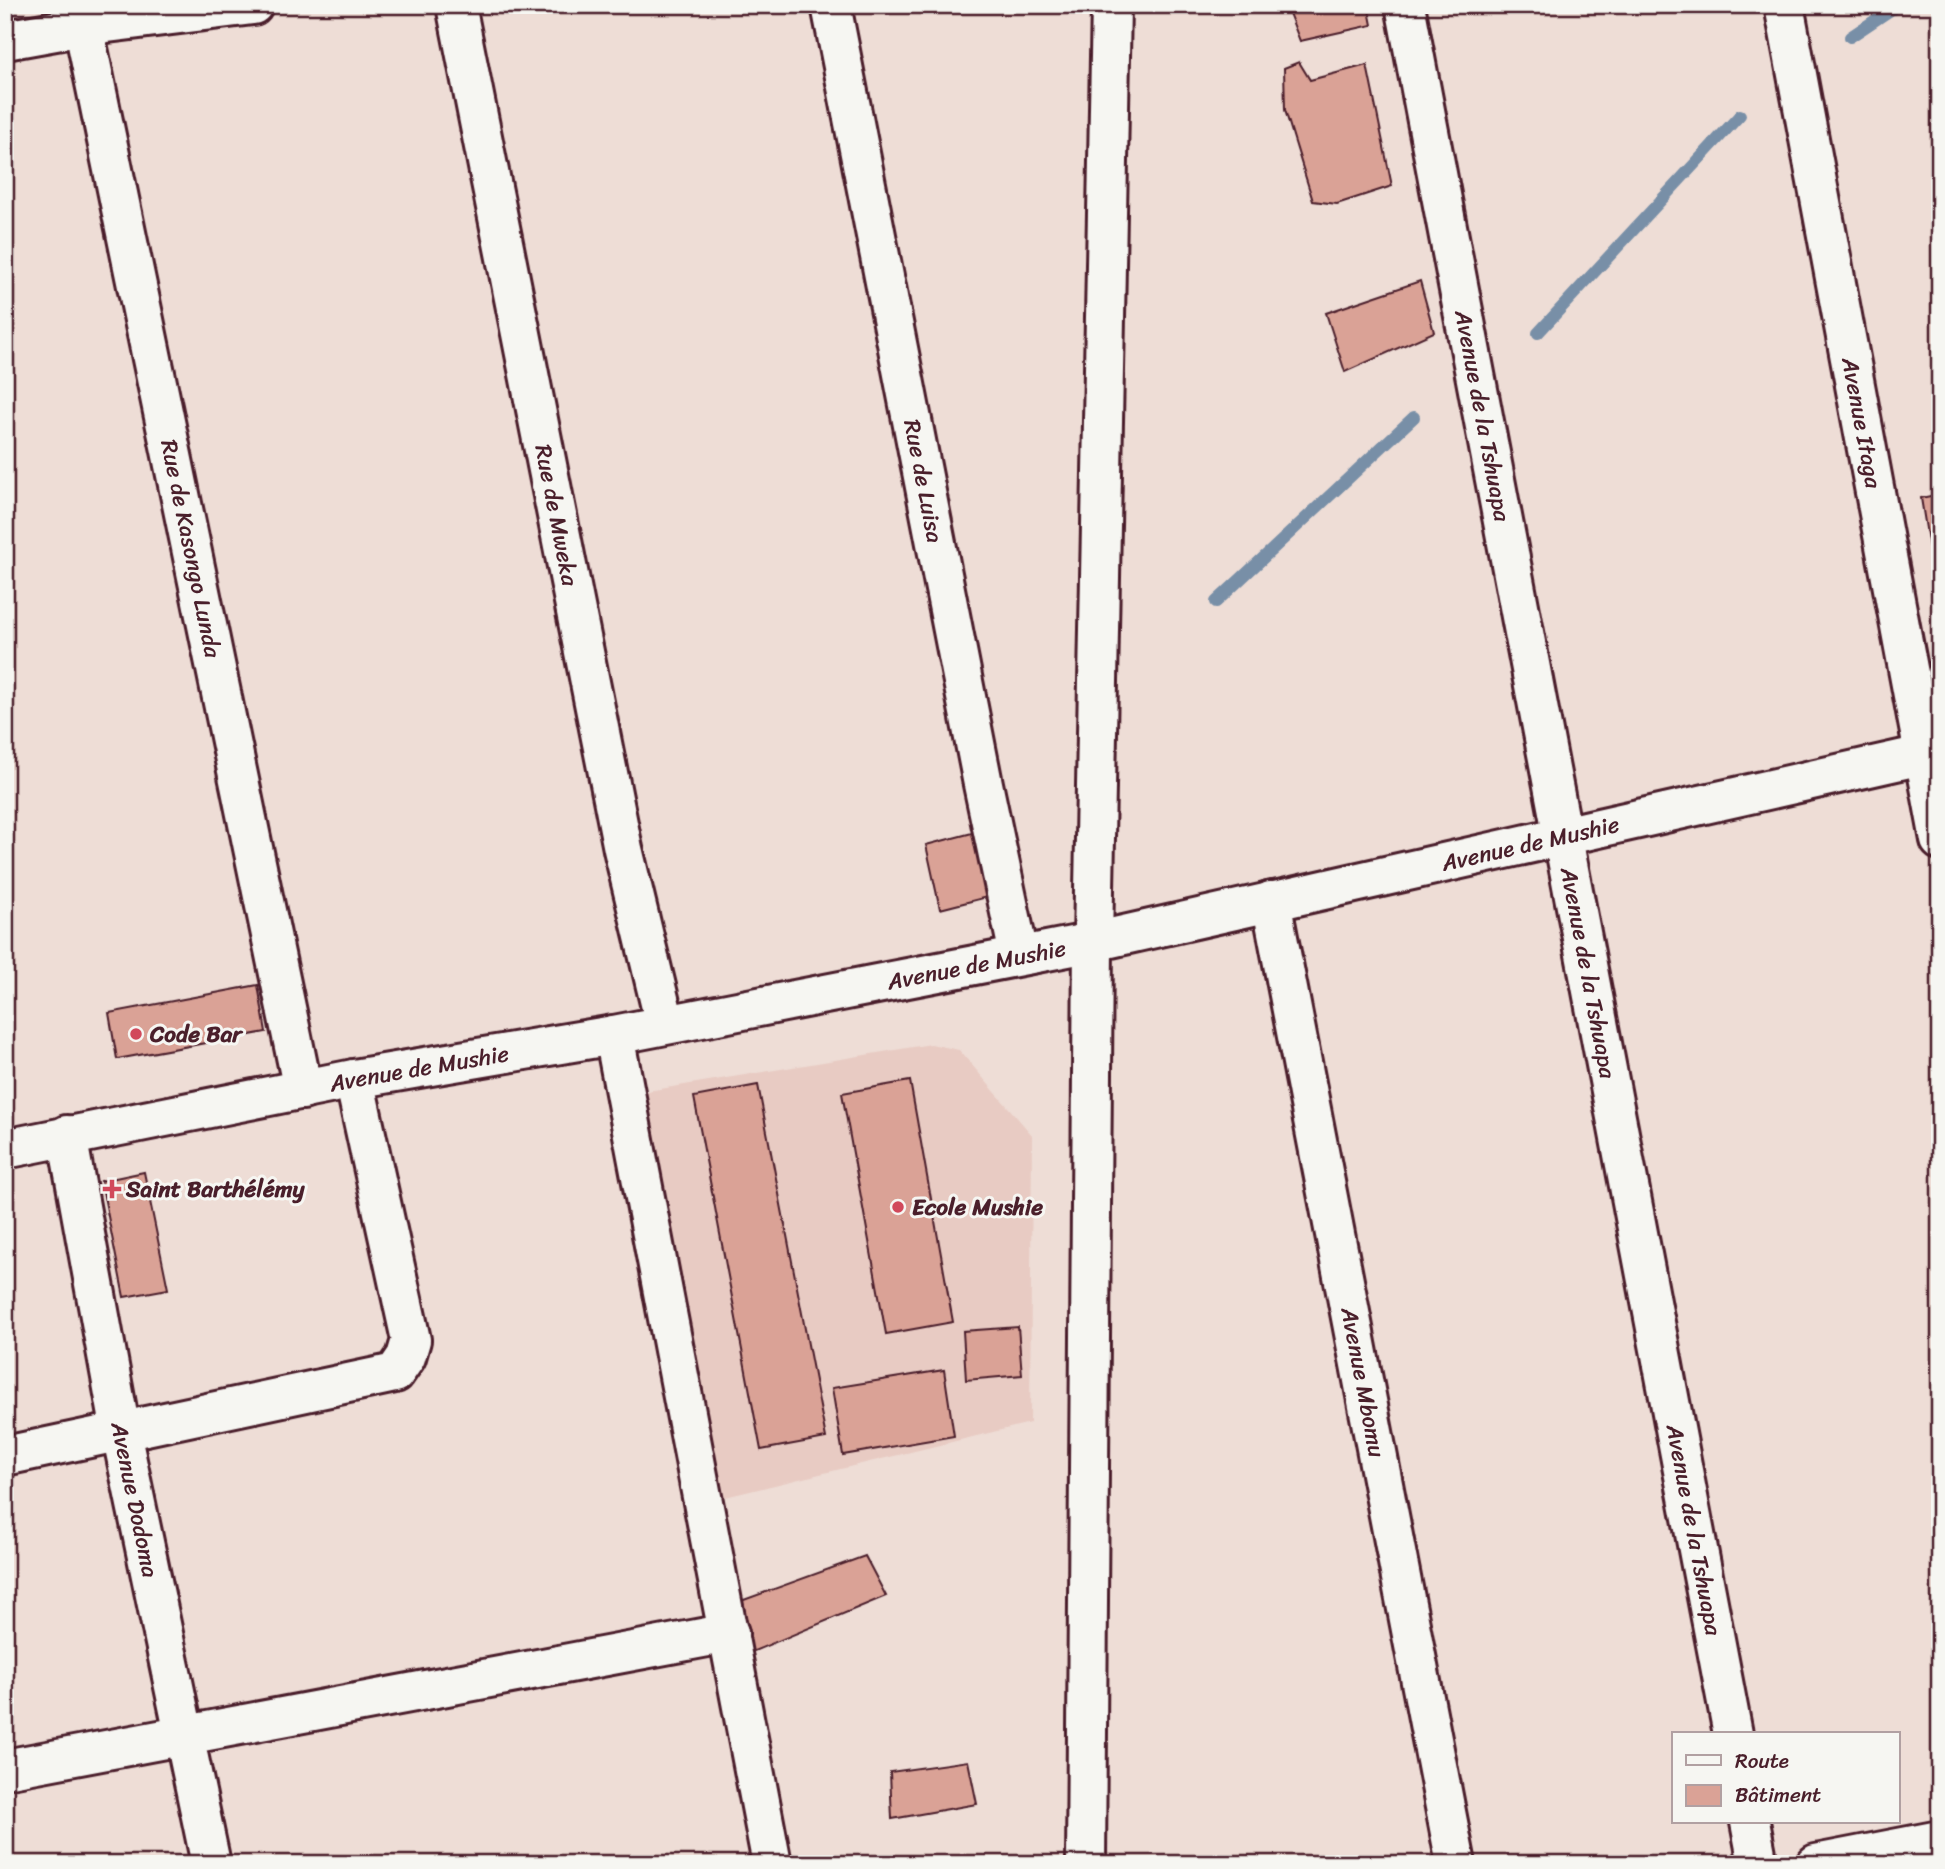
<svg xmlns="http://www.w3.org/2000/svg" width="1945" height="1869" font-family="Sriracha,sans-serif">
<style>
.built{fill:#e8cbc3}
.lines{fill:none;stroke-linecap:round;stroke-linejoin:round}
.stream{stroke:#788fa7;stroke-width:12}
.building{fill:#daa296;stroke:#4a1f2b;stroke-width:2}
.minor-casing{stroke:#4a1f2b;stroke-width:44}
.minor{stroke:#f6f6f2;stroke-width:38}
.poi-dot{fill:#d1495b;stroke:#f6f6f2;stroke-width:2.5}
.labels{text-anchor:middle;stroke-width:6;stroke-linejoin:round;paint-order:stroke}
.street-label{font-size:23px;fill:#4a1f2b;stroke:#f6f6f2}
.poi-label{font-size:23px;font-weight:bold;fill:#4a1f2b;stroke:#f6f6f2;text-anchor:start}
</style>
<rect width="100%" height="100%" fill="#eeddd6"/>
<filter id="ink" filterUnits="userSpaceOnUse"><feTurbulence type="fractalNoise" baseFrequency=".0143" numOctaves="2"/><feDisplacementMap in="SourceGraphic" scale="14" xChannelSelector="R" yChannelSelector="G"/><feConvolveMatrix kernelMatrix="1 2 1 2 8 2 1 2 1" color-interpolation-filters="sRGB"/></filter>
<g filter="url(#ink)">
<polygon class="built" points="931,1044 959,1050 1032,1135 1030,1423 717,1499 642,1092"/>
<g class="lines">
<g class="stream">
<polyline points="1850,37 1898,5"/>
<polyline points="1538,333 1740,115"/>
<polyline points="1216,602 1414,417"/>
</g>
</g>
<g class="building">
<polygon points="1327,5 1368,5 1372,25 1300,41 1289,13"/>
<polygon points="1299,62 1310,80 1367,65 1392,186 1337,204 1313,201 1285,110 1284,68"/>
<polygon points="1420,281 1434,332 1345,372 1326,313"/>
<polygon points="1940,494 1940,583 1935,584 1921,498"/>
<polygon points="976,832 991,896 940,909 926,845"/>
<polygon points="258,985 266,1032 117,1059 109,1013"/>
<polygon points="910,1081 953,1322 886,1334 842,1093"/>
<polygon points="758,1085 826,1438 761,1450 694,1097"/>
<polygon points="144,1172 168,1289 124,1297 101,1181"/>
<polygon points="1018,1327 1022,1375 966,1380 963,1331"/>
<polygon points="944,1370 954,1436 843,1455 832,1388"/>
<polygon points="865,1556 886,1596 742,1656 741,1601"/>
<polygon points="968,1761 977,1804 892,1819 890,1772"/>
</g>
<g class="lines">
<defs>
<g id="minor">
<path id="s1" d="M79,5l224,1085"/>
<path id="s2" d="M456,5l167,844 42,175"/>
<path id="s3" d="M831,5l152,779 36,171"/>
<path id="s4" d="M1405,5l328,1729"/>
<path id="s5" d="M1784,5l156,835"/>
<polyline points="5,40 83,26 253,5"/>
<path id="s6" d="M1271,901l185,963"/>
<polyline points="614,1035 772,1864"/>
<path id="s7" d="M67,1135l54,297 90,432"/>
<path id="s8" d="M5,1149l349,-70 260,-44 479,-93 847,-191"/>
<polyline points="5,1456 395,1373 406,1357 411,1340 354,1079"/>
<polyline points="5,1769 729,1633"/>
<polyline points="1750,1822 1758,1864"/>
<polyline points="1086,1864 1093,942 1111,5"/>
<polyline points="1816,1864 1940,1840"/>
</g>
</defs>
<use href="#minor" class="minor-casing"/>
<use href="#minor" class="minor"/>
</g>
</g>
<g class="poi-dot">
<circle cx="136" cy="1034" r="7"/>
<path d="M108.5 1178.5h7v7h7v7h-7v7h-7v-7h-7v-7h7z"/>
<circle cx="898" cy="1207" r="7"/>
</g>
<g class="labels">
<g class="street-label">
<text dy="8" stroke="none"><textPath href="#s4" startOffset="418">Avenue de la Tshuapa</textPath></text>
<text dy="8" stroke="none"><textPath href="#s5" startOffset="425">Avenue Itaga</textPath></text>
<text dy="8" stroke="none"><textPath href="#s3" startOffset="485">Rue de Luisa</textPath></text>
<text dy="8" stroke="none"><textPath href="#s2" startOffset="520">Rue de Mweka</textPath></text>
<text dy="8" stroke="none"><textPath href="#s1" startOffset="555">Rue de Kasongo Lunda</textPath></text>
<text dy="8" stroke="none"><textPath href="#s8" startOffset="1556">Avenue de Mushie</textPath></text>
<text dy="8" stroke="none"><textPath href="#s8" startOffset="989">Avenue de Mushie</textPath></text>
<text dy="8" stroke="none"><textPath href="#s4" startOffset="985">Avenue de la Tshuapa</textPath></text>
<text dy="8" stroke="none"><textPath href="#s8" startOffset="422">Avenue de Mushie</textPath></text>
<text dy="8" stroke="none"><textPath href="#s6" startOffset="490">Avenue Mbomu</textPath></text>
<text dy="8" stroke="none"><textPath href="#s7" startOffset="371">Avenue Dodoma</textPath></text>
<text dy="8" stroke="none"><textPath href="#s4" startOffset="1552">Avenue de la Tshuapa</textPath></text>
</g>
<g class="poi-label">
<text x="150" y="1042">Code Bar</text>
<text x="126" y="1197">Saint Barthélémy</text>
<text x="912" y="1215">Ecole Mushie</text>
</g>
</g>
<rect width="1945" height="1869" fill="none" stroke="#f6f6f2" stroke-width="28"/>
<rect x="14" y="14" width="1917" height="1841" fill="none" stroke="#4a1f2b" stroke-width="2.5" filter="url(#ink)"/>
<rect x="1672" y="1732" width="228" height="91" fill="#f6f6f2" stroke="#b1a0a2" stroke-width="2"/>
<rect x="1686" y="1755" width="35" height="10" fill="#f6f6f2" stroke="#b1a0a2" stroke-width="2"/>
<text x="1735" y="1768" font-size="21" fill="#4a1f2b">Route</text>
<rect x="1686" y="1785" width="35" height="21" fill="#daa296" stroke="#b1a0a2" stroke-width="2"/>
<text x="1735" y="1802" font-size="21" fill="#4a1f2b">Bâtiment</text>
</svg>
